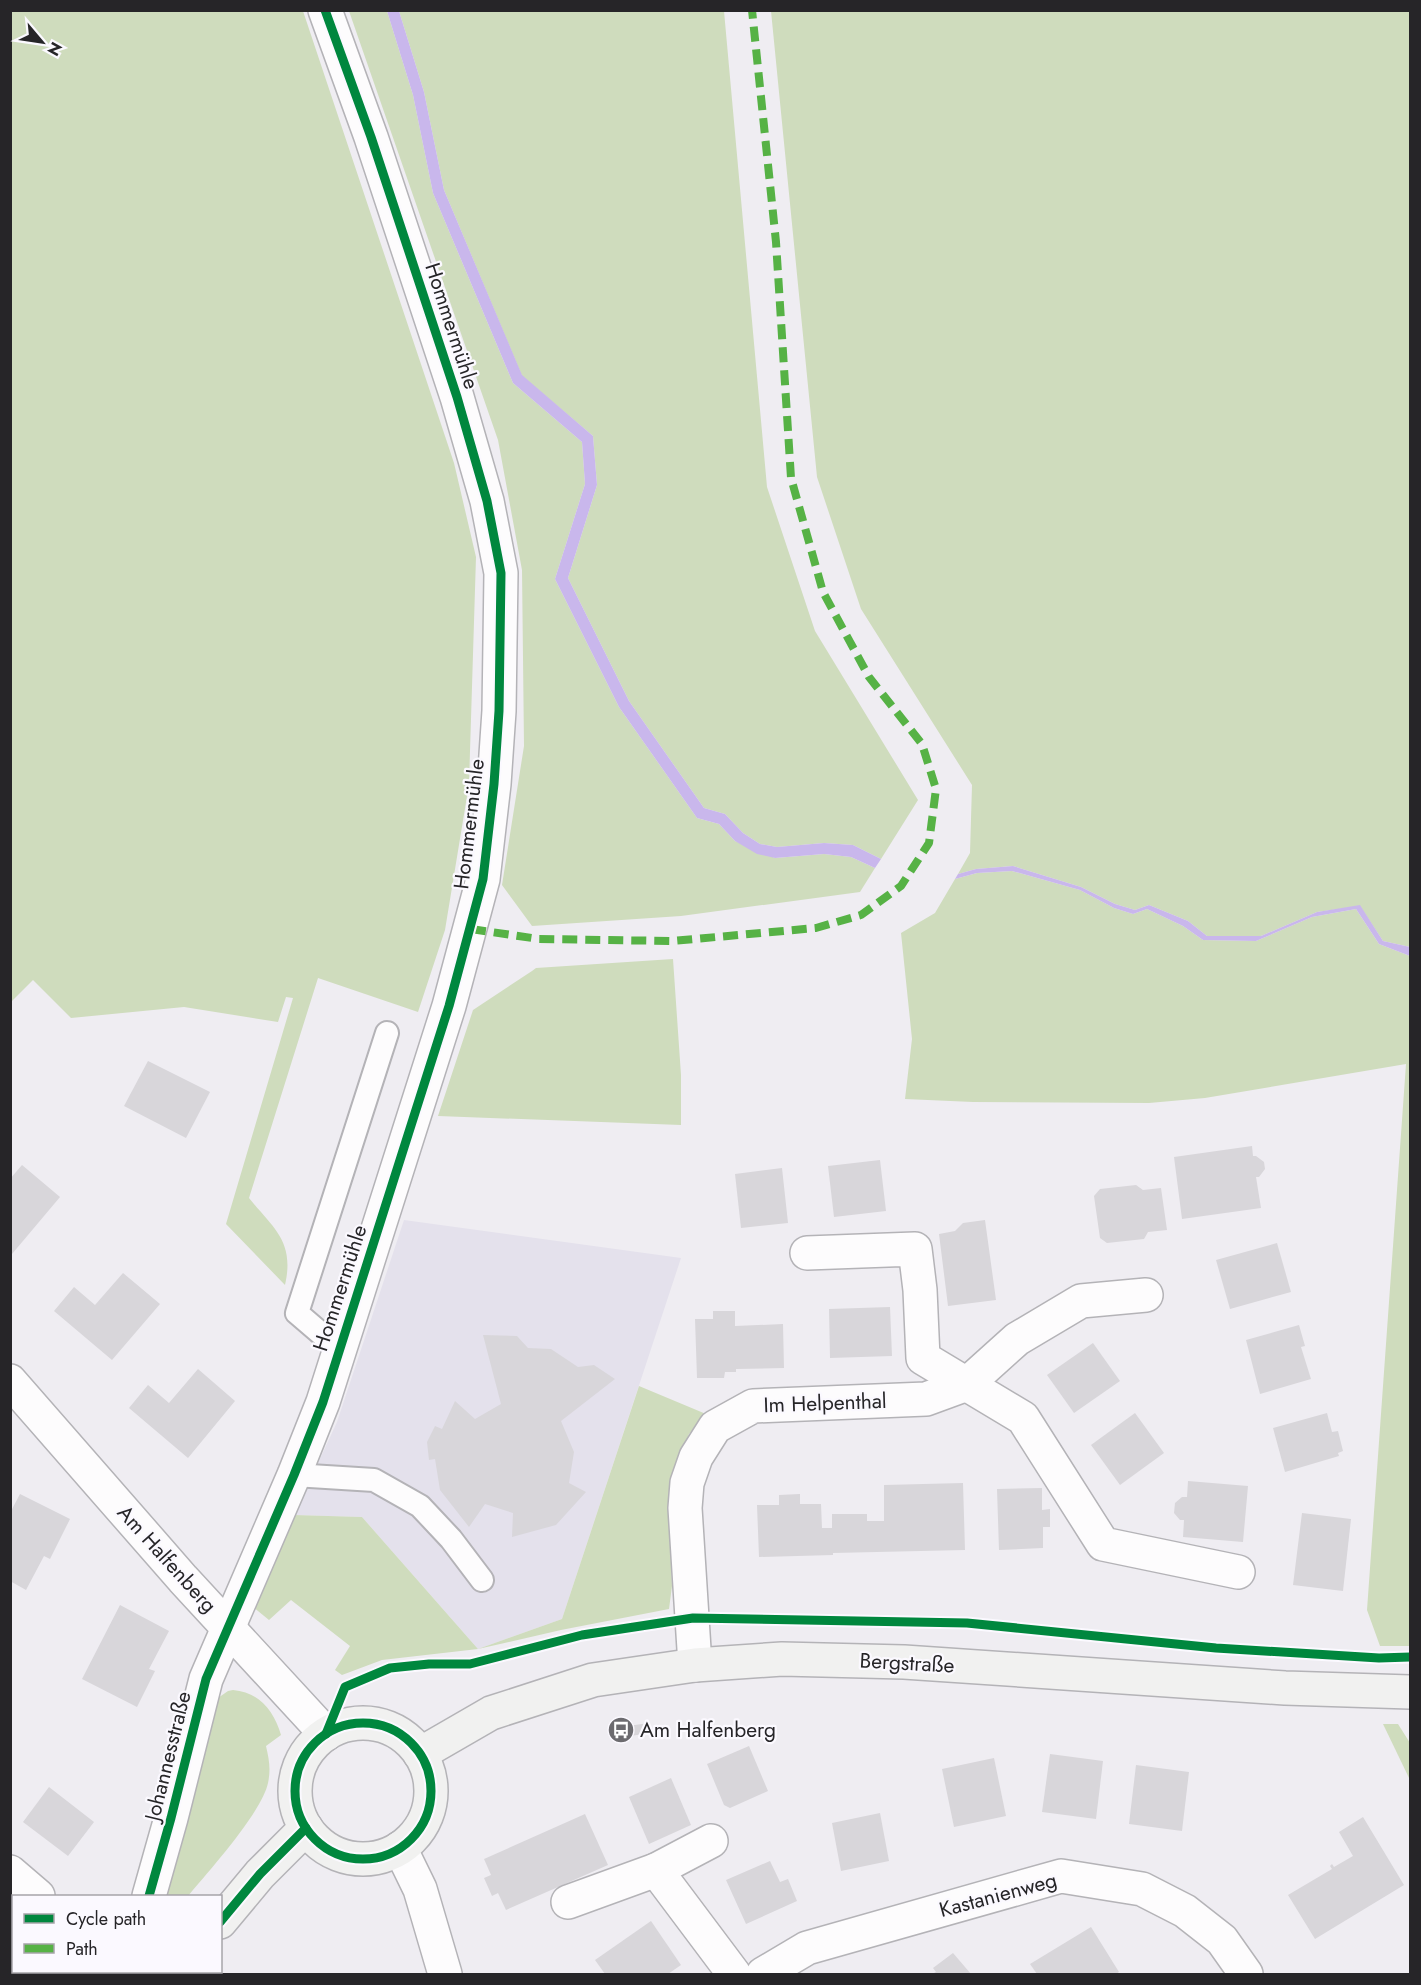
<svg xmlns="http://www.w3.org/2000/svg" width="1421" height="1985" font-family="Jost,sans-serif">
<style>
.built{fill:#e4e1ec}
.green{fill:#cfdcbd}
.water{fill:#c9b7ec}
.building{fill:#d8d6da}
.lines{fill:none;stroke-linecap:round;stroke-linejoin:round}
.lane-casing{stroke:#b4b3b7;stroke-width:26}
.street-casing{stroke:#b4b3b7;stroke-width:36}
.secondary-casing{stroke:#b4b3b7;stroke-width:36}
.lane{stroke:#fdfcfd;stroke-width:22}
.street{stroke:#fdfcfd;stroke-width:33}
.secondary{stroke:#f1f1f0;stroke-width:33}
.quiet{stroke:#56b245;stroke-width:8;stroke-dasharray:15 8;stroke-linecap:butt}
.cycleway-casing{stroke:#fbf9ff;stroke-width:13}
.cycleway{stroke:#00873e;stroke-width:9}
.labels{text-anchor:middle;stroke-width:4.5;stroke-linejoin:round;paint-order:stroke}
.street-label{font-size:21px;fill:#262528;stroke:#fbf9ff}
.poi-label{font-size:21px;fill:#262528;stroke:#fbf9ff;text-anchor:start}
</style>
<rect width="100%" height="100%" fill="#efedf2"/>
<polygon class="built" points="404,1220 681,1258 562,1619 478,1649 362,1517 294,1515 337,1422"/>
<g class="green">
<path d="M11,10l292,1 151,452 22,94 -7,227 -24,146 -27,82 -100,-34 -69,220c24,30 46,43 36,87l-59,-61 67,-226 -7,-1 -8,25 -94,-15 -113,11 -38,-38 -22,22z"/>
<polygon points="349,11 387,11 413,95 433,193 513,383 582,442 585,484 555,579 619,707 697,818 719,824 735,841 775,858 824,854 851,857 875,868 860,892 681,916 532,926 502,885 524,746 522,570 498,440"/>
<polygon points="399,11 724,11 767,487 815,631 918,800 881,859 853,845 824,843 777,847 760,844 743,833 725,814 704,808 629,701 568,578 597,485 593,436 522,376 444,190 424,92"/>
<polygon points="771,11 1410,11 1410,947 1383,941 1360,906 1317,912 1261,936 1207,936 1188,921 1149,905 1135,910 1115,904 1081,887 1013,866 976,869 958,874 970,853 972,785 861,609 817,477"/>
<polygon points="1012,871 1080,890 1114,908 1133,914 1147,909 1183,926 1203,940 1256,941 1312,917 1356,909 1379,944 1410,956 1410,1646 1380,1646 1367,1610 1406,1064 1205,1098 1149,1103 973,1102 905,1099 912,1039 901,933 935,913 955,879 977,873"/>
<polygon points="673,959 681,1075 681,1125 438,1116 473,1010 532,971 536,968"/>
<polygon points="639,1386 706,1414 689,1434 680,1456 669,1502 672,1586 669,1609 561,1630 478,1649 382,1660 342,1675 335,1670 350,1646 291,1600 269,1620 252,1606 294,1515 362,1517 478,1649 562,1619"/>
<path d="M233,1690c26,2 41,21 48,45l-15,11c3,13 5,23 2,37 -6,29 -59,88 -80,113h-25l55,-198 10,-7z"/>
<polygon points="1383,1724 1398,1724 1410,1743 1410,1780"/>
</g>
<g class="water">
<polygon points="387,11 399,11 424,92 444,190 522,375 593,436 597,485 568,578 629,701 704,808 725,814 743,833 760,844 777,847 824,843 853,845 881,859 875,868 851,857 824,854 775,858 757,854 735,841 719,824 697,818 619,707 555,579 585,484 582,442 513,383 433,193 413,95"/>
<polygon points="1013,866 1081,887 1115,904 1135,910 1149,905 1188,921 1207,936 1261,936 1317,912 1360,905 1383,941 1410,947 1410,956 1379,944 1356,909 1312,917 1256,941 1203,940 1183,926 1147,909 1133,914 1114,908 1080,890 1012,871 977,873 955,879 958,874 976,869"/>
</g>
<g class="building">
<polygon points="148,1061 210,1092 186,1138 124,1106"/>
<polygon points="1252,1146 1253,1156 1256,1156 1264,1162 1265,1169 1259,1177 1256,1177 1261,1208 1182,1219 1174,1157"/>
<polygon points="880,1160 886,1211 834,1217 828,1166"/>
<polygon points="22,1165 60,1197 12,1254 10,1179"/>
<polygon points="782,1168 788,1223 741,1228 735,1174"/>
<polygon points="1136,1185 1143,1190 1161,1188 1167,1230 1148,1232 1144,1239 1107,1243 1100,1238 1094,1196 1100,1189"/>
<polygon points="985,1220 996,1300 948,1306 939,1234 955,1231 963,1223"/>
<polygon points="1277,1243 1291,1292 1230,1309 1216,1260"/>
<polygon points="123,1273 160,1304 112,1360 54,1311 74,1287 95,1305"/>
<polygon points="890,1307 892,1356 830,1358 829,1309"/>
<polygon points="713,1311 735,1311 735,1326 783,1324 784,1368 736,1369 736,1372 725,1372 724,1378 697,1378 695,1319 713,1319"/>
<polygon points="1299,1325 1305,1346 1301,1347 1311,1379 1260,1394 1246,1340"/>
<polygon points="483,1335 517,1336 528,1348 551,1349 578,1367 594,1365 615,1379 561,1421 574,1452 569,1483 586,1492 556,1525 512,1537 513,1513 485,1504 469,1527 440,1490 435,1459 429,1460 427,1442 435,1426 442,1429 455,1401 475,1419 501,1404"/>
<polygon points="1093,1343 1120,1381 1074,1413 1047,1375"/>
<polygon points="198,1369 235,1401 188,1458 129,1408 148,1385 169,1403"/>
<polygon points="1135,1413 1164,1453 1120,1485 1091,1445"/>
<polygon points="1327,1413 1332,1432 1338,1431 1343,1451 1338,1453 1339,1456 1285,1472 1273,1428"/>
<polygon points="1188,1481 1248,1486 1243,1542 1183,1537 1184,1520 1180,1520 1174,1513 1175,1503 1182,1497 1187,1497"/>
<polygon points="963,1483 965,1550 833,1553 833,1555 759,1557 757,1505 779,1505 779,1495 800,1494 800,1504 821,1504 822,1528 832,1528 832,1514 867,1514 867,1521 884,1521 884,1485"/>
<polygon points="1042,1488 1042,1510 1050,1509 1050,1527 1043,1527 1043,1548 999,1550 997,1489"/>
<polygon points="20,1494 70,1519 50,1559 44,1556 26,1590 10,1581 10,1513"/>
<polygon points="1302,1513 1351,1519 1343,1591 1293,1585"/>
<polygon points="120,1605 169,1631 149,1669 155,1671 137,1707 82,1679"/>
<polygon points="649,1723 651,1733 630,1736 628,1726"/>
<polygon points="749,1746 768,1791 730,1808 724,1805 707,1764"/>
<polygon points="1050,1754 1103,1761 1096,1819 1042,1812"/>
<polygon points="994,1758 1006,1816 954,1827 942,1769"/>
<polygon points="1136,1765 1189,1772 1182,1831 1129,1824"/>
<polygon points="671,1778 691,1825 649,1844 629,1797"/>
<polygon points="49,1787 94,1822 68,1856 23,1822"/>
<polygon points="880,1813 889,1861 841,1871 832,1823"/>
<polygon points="585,1814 608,1865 506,1910 498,1893 492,1896 484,1878 491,1875 484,1859"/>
<polygon points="1363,1817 1404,1885 1315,1939 1288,1895 1332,1869 1330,1866 1332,1864 1334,1867 1353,1856 1339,1832"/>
<polygon points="770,1861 780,1882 788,1879 797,1901 746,1924 726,1880"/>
<polygon points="651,1921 681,1965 668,1974 605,1974 595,1960"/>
<polygon points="1091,1927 1119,1972 1116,1974 1037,1974 1030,1964"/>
<polygon points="953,1953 971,1974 932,1974 936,1972 933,1968"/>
</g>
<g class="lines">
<defs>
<g id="lane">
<polyline points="339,1349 297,1313 387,1033"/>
<polyline points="294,1475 374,1480 420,1506 451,1539 482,1580"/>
</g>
<g id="street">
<polyline points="807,1253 915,1249 920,1290 923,1358 1023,1418 1103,1544 1238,1572"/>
<polyline points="10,1381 183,1579 326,1734"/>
<polyline points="695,1665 685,1508 687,1483 696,1457 715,1427 753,1406 926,1399 967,1384 1017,1339 1081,1301 1146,1295"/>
<polyline points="400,1848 420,1889 445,1974"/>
<polyline points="656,1870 734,1974"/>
<polyline points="10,1872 38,1896"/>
<polyline points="149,1896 171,1818 206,1679 294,1475 323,1402 449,1006 483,879 494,784 499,711 501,573 487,501 457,397 371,137 325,10"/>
<polyline points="568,1902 656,1870 711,1841"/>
<polyline points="763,1974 807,1948 1061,1876 1142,1889 1185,1911 1222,1940 1246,1974"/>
</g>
<g id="secondary">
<circle cx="363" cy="1791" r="68"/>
<polyline points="420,1754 491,1713 593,1680 695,1665 782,1659 904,1662 1285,1688 1410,1692"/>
<polyline points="220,1922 260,1874 306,1828"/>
<polyline points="181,1974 183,1972"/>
</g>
</defs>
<use href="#lane" class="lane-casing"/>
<use href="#street" class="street-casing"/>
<use href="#secondary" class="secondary-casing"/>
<use href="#lane" class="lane"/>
<use href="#street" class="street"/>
<use href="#secondary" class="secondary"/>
<polyline class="quiet" points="471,929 539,939 672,941 816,928 861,915 901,886 929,843 936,789 922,744 869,677 823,592 791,478 776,242 752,10"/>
<defs>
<g id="cycleway">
<circle cx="363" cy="1791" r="68"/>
<polyline points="326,1734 345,1687 390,1668 429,1664 470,1664 582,1635 693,1618 967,1623 1216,1648 1379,1658 1410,1657"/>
<polyline points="149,1896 171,1818 206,1679 294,1475 323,1402 449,1006 483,879 494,784 499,711 501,573 487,501 457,397 371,137 325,10"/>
<polyline points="220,1922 260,1874 306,1828"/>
</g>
</defs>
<use href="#cycleway" class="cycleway-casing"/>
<use href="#cycleway" class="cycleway"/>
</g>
<defs>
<symbol id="bus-disc" viewBox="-11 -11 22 22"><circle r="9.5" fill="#6c6b6f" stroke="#fbf9ff"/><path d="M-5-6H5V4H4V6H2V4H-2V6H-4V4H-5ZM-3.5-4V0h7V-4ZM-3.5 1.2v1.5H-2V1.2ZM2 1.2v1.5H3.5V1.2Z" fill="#fff"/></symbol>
</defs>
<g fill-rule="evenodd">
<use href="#bus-disc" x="606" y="1715" width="30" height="30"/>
</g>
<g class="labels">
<g class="street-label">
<text transform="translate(452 326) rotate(72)" y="7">Hommermühle</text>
<text transform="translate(469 824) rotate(-83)" y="7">Hommermühle</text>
<text transform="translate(340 1288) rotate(-72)" y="7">Hommermühle</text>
<text transform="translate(825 1403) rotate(-2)" y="7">Im Helpenthal</text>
<text transform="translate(167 1559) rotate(48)" y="7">Am Halfenberg</text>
<text transform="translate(907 1663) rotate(3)" y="7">Bergstraße</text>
<text transform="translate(168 1756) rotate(-76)" y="7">Johannesstraße</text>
<text transform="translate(998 1895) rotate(-15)" y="7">Kastanienweg</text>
</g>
<g class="poi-label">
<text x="640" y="1737">Am Halfenberg</text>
</g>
</g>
<rect width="1421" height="1985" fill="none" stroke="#262528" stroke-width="24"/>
<rect x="12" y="1895" width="210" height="78" fill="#fbf9ff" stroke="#a6a4a9" stroke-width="1.5"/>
<rect x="24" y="1914" width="30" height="9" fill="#00873e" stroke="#a6a4a9" stroke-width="1.5"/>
<text x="66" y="1925" font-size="18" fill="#262528">Cycle path</text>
<rect x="24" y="1944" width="30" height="9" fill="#56b245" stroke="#a6a4a9" stroke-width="1.5"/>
<text x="66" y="1955" font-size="18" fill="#262528">Path</text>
<g transform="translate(42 42) rotate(119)" stroke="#fbf9ff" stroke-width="4.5" paint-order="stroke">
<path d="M0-4.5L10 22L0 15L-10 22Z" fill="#262528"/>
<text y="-9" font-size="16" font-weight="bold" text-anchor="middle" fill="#262528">N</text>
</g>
</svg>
